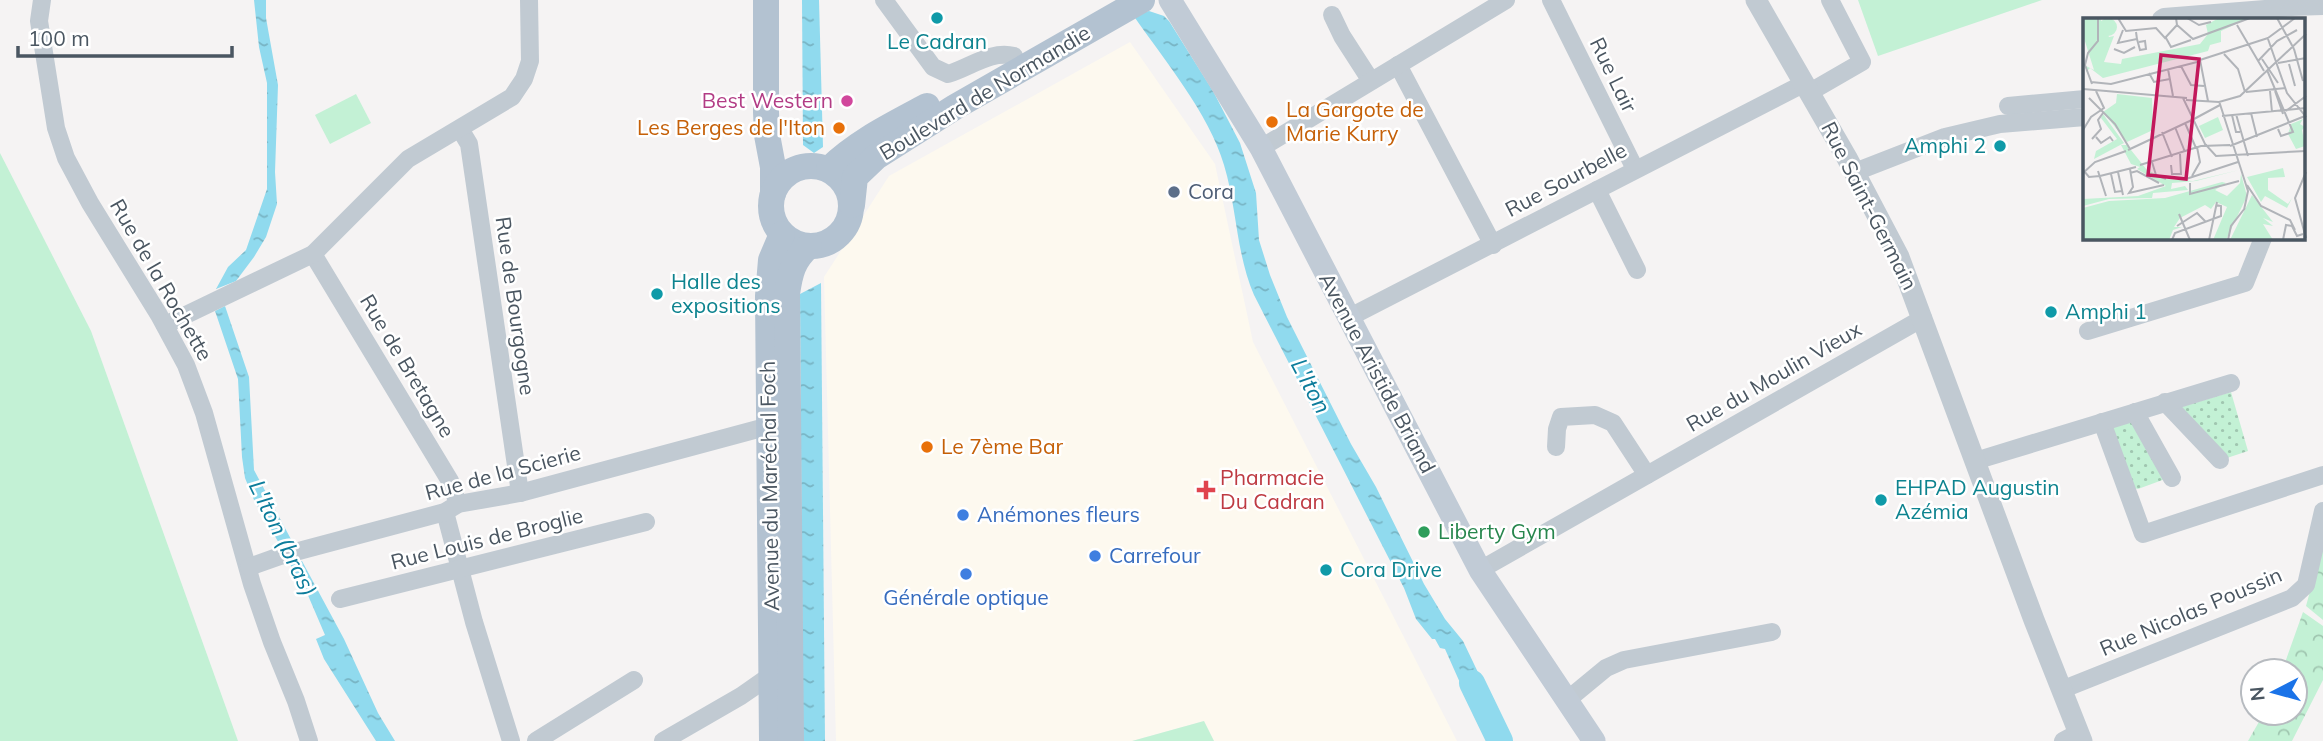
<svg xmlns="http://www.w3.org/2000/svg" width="2323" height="741" font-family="Mulish,sans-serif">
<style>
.commercial{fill:#fdf9ef}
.grass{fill:#c3f1d5}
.forest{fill:url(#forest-crowns)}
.park{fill:url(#park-dots)}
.water{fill:url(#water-ripples)}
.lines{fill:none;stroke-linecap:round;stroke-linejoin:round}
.river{stroke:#90daee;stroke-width:26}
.minor{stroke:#c1cad2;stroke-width:18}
.tertiary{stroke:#c1cad2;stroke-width:21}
.secondary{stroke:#c1cbd6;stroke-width:23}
.primary{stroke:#b3c2d1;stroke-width:26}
.culture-dot{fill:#0f9aa8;stroke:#fff;stroke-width:2.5}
.hotel-dot{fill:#d1479c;stroke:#fff;stroke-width:2.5}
.food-dot{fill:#e8710a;stroke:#fff;stroke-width:2.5}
.service-dot{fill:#5c6f8a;stroke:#fff;stroke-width:2.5}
.health-dot{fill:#e0444e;stroke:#fff;stroke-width:2.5}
.shop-dot{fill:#3f7fe0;stroke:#fff;stroke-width:2.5}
.leisure-dot{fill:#2e9e5b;stroke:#fff;stroke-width:2.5}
.labels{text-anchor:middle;stroke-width:5;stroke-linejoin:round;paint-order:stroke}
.culture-label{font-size:21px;fill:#0d838f;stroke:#fff;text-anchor:start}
.street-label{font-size:21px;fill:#4a5661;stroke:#fff}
.hotel-label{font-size:21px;fill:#b23c85;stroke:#fff;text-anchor:end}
.food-label{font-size:21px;fill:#c56008;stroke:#fff;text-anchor:start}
.service-label{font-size:21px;fill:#4e5e75;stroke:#fff;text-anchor:start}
.health-label{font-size:21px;fill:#be3a42;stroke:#fff;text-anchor:start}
.shop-label{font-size:21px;fill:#366cbe;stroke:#fff;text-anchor:start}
.leisure-label{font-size:21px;fill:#27864d;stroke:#fff;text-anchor:start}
.water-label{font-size:23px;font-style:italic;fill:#0c7c9b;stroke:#fff}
.inset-road{fill:none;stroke:#b1b4b9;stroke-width:2}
.view{fill:#c2185b;fill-opacity:0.15;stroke:#c2185b;stroke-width:3.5}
.inset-edge{fill:none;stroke:#4a5661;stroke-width:3.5}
</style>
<defs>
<pattern id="forest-crowns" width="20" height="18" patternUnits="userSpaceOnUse" patternTransform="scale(1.75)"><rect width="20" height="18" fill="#c3f1d5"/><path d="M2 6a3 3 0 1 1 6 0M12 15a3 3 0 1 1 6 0" fill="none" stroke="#a0c6b0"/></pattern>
<pattern id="park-dots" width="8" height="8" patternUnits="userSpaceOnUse" patternTransform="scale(1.75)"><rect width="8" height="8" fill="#c3f1d5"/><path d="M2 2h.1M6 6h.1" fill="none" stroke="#a0c6b0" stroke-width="1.8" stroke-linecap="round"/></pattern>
<pattern id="water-ripples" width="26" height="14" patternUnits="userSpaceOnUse" patternTransform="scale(1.75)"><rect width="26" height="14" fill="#90daee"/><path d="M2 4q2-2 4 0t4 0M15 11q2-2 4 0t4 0" fill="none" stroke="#78b4c4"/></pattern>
</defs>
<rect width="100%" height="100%" fill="#f5f3f3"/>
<polygon class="commercial" points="1130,42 1215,164 1253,342 1457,741 1214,741 1204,721 1132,741 836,741 824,277 889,176"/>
<g class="grass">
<polygon points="1858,0 2042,0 1878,56"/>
<polygon points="356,94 371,123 330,144 315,115"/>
<polygon points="0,153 91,331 238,741 0,741"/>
<polygon points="1204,721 1214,741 1132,741"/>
</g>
<g class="forest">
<polygon points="2323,544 2323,620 2306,606"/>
<polygon points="2303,612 2323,626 2323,680 2292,741 2248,741 2264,713 2295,713 2295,671 2282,671"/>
</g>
<g class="park">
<polygon points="2231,392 2248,451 2227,458 2181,407"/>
<polygon points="2136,420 2168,478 2138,489 2133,488 2113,430 2113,427"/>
</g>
<g class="water">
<polygon points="254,0 266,0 266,18 278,85 275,172 277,204 266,237 254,257 236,281 216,289 228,267 246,250 267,189 267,83 259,47"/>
<polygon points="802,0 819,0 823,147 814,153 803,145"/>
<path d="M1149,11l15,5 5,5 44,70 27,52 16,50 3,47 11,35 17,42 64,127 25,43 48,97 21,35 18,22 33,69 -19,11 -32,-72 -5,-1 -5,-9h-3l-16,-20 -12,-31 -150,-293c-18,-42 -17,-87 -30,-130 -15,-52 -60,-105 -91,-150z"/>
<polygon points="821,283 825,741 803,741 800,294"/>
<polygon points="225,306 249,377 254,470 293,543 280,545 254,500 245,478 242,457 238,379 215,311"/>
<polygon points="302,561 344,639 378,713 395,741 376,741 324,659 316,639 325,635 304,586 298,587 290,563"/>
</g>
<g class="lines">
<polyline class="river" points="1472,683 1500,741"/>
<g class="minor">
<polyline points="42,0 39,21 56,128 66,158 90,203 159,315 186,365 204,413 252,584 272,642 296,701 309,741"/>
<path d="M884,0l49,67 15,7c23,-7 43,-24 66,-18"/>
<polyline points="1551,0 1635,169"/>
<polyline points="2287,0 2290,7 2323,6"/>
<polyline points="1332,15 1342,36 1371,81"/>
<polyline points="2161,19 2164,17 2290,7"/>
<polyline points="1398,65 1493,245"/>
<polyline points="1810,92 1862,62 1830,0"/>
<polyline points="2008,106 2085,99"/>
<polyline points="460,129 469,144 520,493"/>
<polyline points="1261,148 1506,0"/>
<polyline points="1855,172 1945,137 2000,124 2085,117"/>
<polyline points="1597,190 1637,270"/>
<polyline points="313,254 450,481 458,504"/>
<polyline points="1348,318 1805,83"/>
<polyline points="165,325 313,254 408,159 512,97 524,79 530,61 529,0"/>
<polyline points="2088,331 2245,283 2263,238"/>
<polyline points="2165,402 2220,460"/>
<polyline points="2135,412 2172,478"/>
<polyline points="2102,422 2143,534 2323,475"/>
<polyline points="1556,447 1557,429 1561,417 1595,415 1613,423 1647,475"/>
<polyline points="1975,461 2231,383"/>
<polyline points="445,512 474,622 511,741"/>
<polyline points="249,567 280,556 445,512 458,504 520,493 769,426"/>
<polyline points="1480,570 1923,318"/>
<polyline points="340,599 646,522"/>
<polyline points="2061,690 2292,598 2306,585 2323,511"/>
<polyline points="1566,701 1606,668 1624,660 1772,632"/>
<polyline points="536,741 634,680"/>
<polyline points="663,741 741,696 771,675"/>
<polyline points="2063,741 2078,733"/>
</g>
<polyline class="tertiary" points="1756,0 1847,158 1899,257 2034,620 2082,741"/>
<polyline class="secondary" points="1170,0 1261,148 1480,570 1594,741"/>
<g class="primary">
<polyline points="766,0 766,112 767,135 773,167 773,193"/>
<circle cx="811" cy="206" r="40"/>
<path d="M829,169c29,-28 63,-44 98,-63"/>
<polyline points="852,205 855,177 876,157 955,107 1142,0"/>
<polyline points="772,741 768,296 771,260 782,234"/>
<path d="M791,741l-4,-447c3,-21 6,-34 22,-48"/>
</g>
</g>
<g class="culture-dot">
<circle cx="937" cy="18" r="7"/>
<circle cx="2000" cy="146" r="7"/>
<circle cx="657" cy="294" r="7"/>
<circle cx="2051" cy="312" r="7"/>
<circle cx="1881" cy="500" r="7"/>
<circle cx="1326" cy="570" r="7"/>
</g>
<circle class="hotel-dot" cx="847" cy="101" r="7"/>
<g class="food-dot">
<circle cx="1272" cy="122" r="7"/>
<circle cx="839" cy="128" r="7"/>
<circle cx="927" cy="447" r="7"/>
</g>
<circle class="service-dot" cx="1174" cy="192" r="7"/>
<path class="health-dot" d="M1202.5 479.5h7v7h7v7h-7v7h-7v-7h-7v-7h7z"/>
<g class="shop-dot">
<circle cx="963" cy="515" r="7"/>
<circle cx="1095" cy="556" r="7"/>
<circle cx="966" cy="574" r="7"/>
</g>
<circle class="leisure-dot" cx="1424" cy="532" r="7"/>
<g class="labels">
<g class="culture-label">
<text x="937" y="49" text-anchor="middle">Le Cadran</text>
<text x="1986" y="153" text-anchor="end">Amphi 2</text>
<text x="671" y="289">Halle des<tspan x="671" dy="24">expositions</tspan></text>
<text x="2065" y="319">Amphi 1</text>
<text x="1895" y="495">EHPAD Augustin<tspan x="1895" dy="24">Azémia</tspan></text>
<text x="1340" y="577">Cora Drive</text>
</g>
<g class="street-label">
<text transform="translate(1613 75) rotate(64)" y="7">Rue Lair</text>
<text transform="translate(985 93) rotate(-31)" y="7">Boulevard de Normandie</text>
<text transform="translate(1566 180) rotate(-28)" y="7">Rue Sourbelle</text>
<text transform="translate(1869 206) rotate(63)" y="7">Rue Saint-Germain</text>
<text transform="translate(161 280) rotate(60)" y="7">Rue de la Rochette</text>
<text transform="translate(515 306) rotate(82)" y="7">Rue de Bourgogne</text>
<text transform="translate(407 366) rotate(59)" y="7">Rue de Bretagne</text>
<text transform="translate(1377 373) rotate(62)" y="7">Avenue Aristide Briand</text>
<text transform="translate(1774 377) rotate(-30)" y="7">Rue du Moulin Vieux</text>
<text transform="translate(503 473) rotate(-15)" y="7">Rue de la Scierie</text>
<text transform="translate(770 486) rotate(-91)" y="7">Avenue du Maréchal Foch</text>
<text transform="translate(487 539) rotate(-14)" y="7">Rue Louis de Broglie</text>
<text transform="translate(2191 612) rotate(-23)" y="7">Rue Nicolas Poussin</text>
</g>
<g class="hotel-label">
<text x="833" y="108">Best Western</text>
</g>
<g class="food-label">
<text x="1286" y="117">La Gargote de<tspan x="1286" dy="24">Marie Kurry</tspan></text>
<text x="825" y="135" text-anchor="end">Les Berges de l'Iton</text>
<text x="941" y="454">Le 7ème Bar</text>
</g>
<g class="service-label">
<text x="1188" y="199">Cora</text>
</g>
<g class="health-label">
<text x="1220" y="485">Pharmacie<tspan x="1220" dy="24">Du Cadran</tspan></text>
</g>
<g class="shop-label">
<text x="977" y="522">Anémones fleurs</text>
<text x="1109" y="563">Carrefour</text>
<text x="966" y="605" text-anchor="middle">Générale optique</text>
</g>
<g class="leisure-label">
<text x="1438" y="539">Liberty Gym</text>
</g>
<g class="water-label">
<text transform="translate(1311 386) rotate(62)" y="8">L'Iton</text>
<text transform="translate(283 538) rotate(64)" y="8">L'Iton (bras)</text>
</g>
</g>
<g transform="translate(2083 18)">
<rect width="222" height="222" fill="#f5f3f3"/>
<path d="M0,0h17l9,19 5,-1 -10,26 17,2 1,-5 78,-15 8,-10 -2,-9 13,-7h30l-28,13v11l-11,3 -2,6 -105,27 -13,-10 -4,4v-6l8,4 -11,-35zM34,76l35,4 1,32 -26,12 -24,-30 13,-9z" fill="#c3f1d5"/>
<path d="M16 9a9 9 0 1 1 18 0a9 9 0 1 1-18 0ZM20,96l21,29 -30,16 2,-8 21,-12 -16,-21zM38,127h6l20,25 19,9 27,2 46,-11 -43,11 -24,2 -1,6 14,-3 3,4 -35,3 -1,5 -43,1 -26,7v-7l55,-3 28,-10 -29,-17 3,-2 -9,-3zM200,150l2,9 -17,1v12l20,14 4,-6 -5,10 -22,-12 -4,6 -14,-25zM158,156l6,22 -21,44h-13l14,-33 -11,-5 -5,7 -6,-4 -25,13 -6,9h8l-9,3 -4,10h-86v-32l26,-7 56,-3 57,-16 4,1 -11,7 12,6 13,-13zM169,177l21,27 -10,-4 10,8 -10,-2 10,16h-43z" fill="#c3f1d5"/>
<path d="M135,99l5,13 -18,8 -6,-12zM220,101l-3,5 5,3 -3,3 3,16 -9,3 -8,-15 3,-10z" fill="#c3f1d5"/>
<path class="inset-road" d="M35,0l8,13 30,-3 9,10 12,-13M93,0l1,7 16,14 57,-21M104,0l12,7 12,-3M194,0l17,31M154,7l27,46M40,12l-5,13 19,-4 -1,-7M83,20l5,9 20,-7M185,20l27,-20M54,21l3,11 6,-1 -1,-8 -6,1M185,21l19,54 19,24M31,31l10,4 11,-6M211,31l9,32M141,36l14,15 7,23M179,41l16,24M175,43l19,-20 20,-11M195,45l28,-5M206,46l6,22M98,48l10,19 13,1M85,51l5,27M184,52l26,62 -12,4 -3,-7M66,55l5,9 16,-3M8,64l20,2 90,-23M9,66l-7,-19 3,-12 10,-12v-23M0,71l104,9M187,73l2,21M192,73l8,23M163,74l40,-4M6,80l26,26 15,25M100,80l22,46 11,12 90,-5M103,82l33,2 21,-6 66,-62M125,83l-8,-41 68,-22M136,83l29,90 -4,19M203,93l20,-15M168,95l6,24M153,96l12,42M149,97l4,17h4M139,98l84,-8M111,101l26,-14M102,105l11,25M92,109l10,25M0,112l8,-13 13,-9 -8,-17M79,114l10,25M13,119l5,6 9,-6 3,4M9,121l9,-10 -3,-9 5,-7M147,128l75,-30M45,132l66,-31M69,144l4,13 10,4M57,147l61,-19 29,-1M88,147l1,9h9l-1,-20M47,151l3,18 -4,6 35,-8M1,153l5,6 11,-1 36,-9M15,153l8,25M35,154l5,23M223,154l-11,26 11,40M0,155l12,-11 31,-11M47,155l7,-2 22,12M28,156l4,18 7,-1M109,158l8,-14 -3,-15M103,161l52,-17M107,165v11l49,-13M164,167l14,21 29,14 5,10M96,196l11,26M94,208l20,-13 9,9M89,222l3,-7 46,-17v-10l-5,-1M126,222l8,-38M145,222l3,-14 14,-18M200,222l3,-15 6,1 5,10 6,-2"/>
<path class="view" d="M78,37l38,4 -13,120 -38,-4z"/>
<rect width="222" height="222" class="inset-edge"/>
</g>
<g transform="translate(2274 692) rotate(264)"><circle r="33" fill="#ffffff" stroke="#b7bbc0" stroke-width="2"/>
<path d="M0-5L12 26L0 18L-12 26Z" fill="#1a73e8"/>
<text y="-10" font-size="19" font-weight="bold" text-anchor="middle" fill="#4a5661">N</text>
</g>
<path d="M18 46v10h214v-10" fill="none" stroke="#4a5661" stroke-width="3.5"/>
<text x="28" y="46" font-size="21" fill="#4a5661" stroke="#ffffff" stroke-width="5" paint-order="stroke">100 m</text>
</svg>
